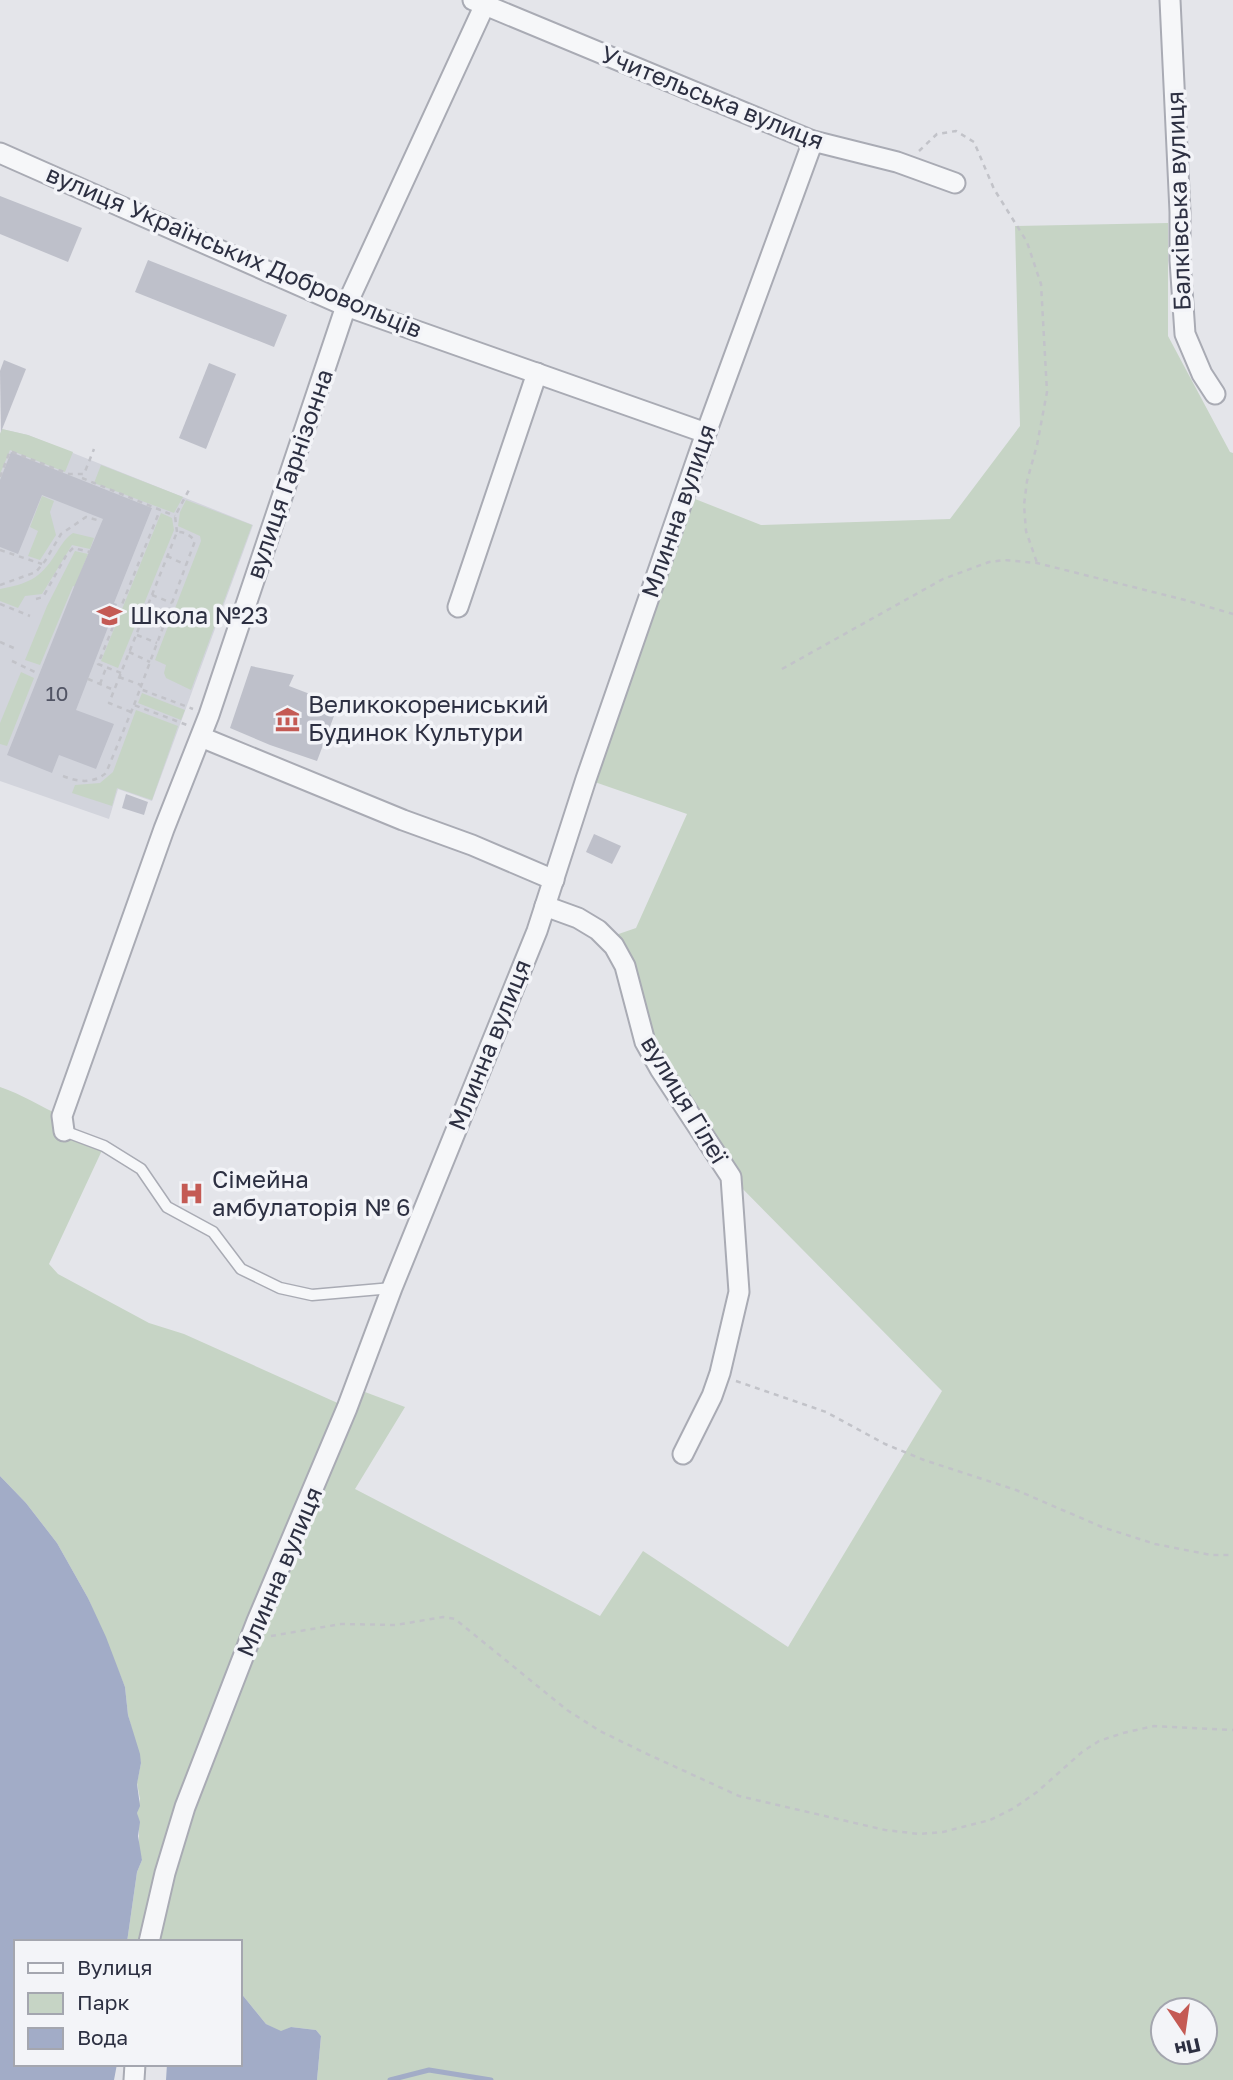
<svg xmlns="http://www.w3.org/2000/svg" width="1233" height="2080" font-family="'Golos Text',sans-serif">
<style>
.built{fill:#d2d4dc}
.green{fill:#c6d4c5;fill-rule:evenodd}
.water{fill:#a2acc7}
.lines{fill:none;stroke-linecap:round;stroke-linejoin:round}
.stream{stroke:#a2acc7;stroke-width:5}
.building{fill:#bec0ca}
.service-casing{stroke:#a9abb4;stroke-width:13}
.minor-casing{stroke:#a9abb4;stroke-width:23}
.path{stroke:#c2c3c9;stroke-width:2.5;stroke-dasharray:5 5;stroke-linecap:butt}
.service{stroke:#f6f7f9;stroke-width:10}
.minor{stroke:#f6f7f9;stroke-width:19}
.labels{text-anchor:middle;stroke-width:7;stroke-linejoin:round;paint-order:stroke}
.number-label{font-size:21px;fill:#515464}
.street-label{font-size:24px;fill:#2d3042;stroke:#f3f4f8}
.poi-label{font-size:24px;fill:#2d3042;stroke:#f3f4f8;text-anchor:start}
</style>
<rect width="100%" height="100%" fill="#e4e5ea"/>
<polygon class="built" points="2,429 28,435 253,525 152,801 118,789 109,819 0,781 0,434"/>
<g class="green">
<path d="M1168,223v113l62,116 3,1v1627h-916l4,-44 -5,-6 -25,-3 -10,5 -15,-8 -26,-32v-50h-84l35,-134 63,-163 111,-253 40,15 -50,82 245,127 43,-65 145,96 154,-256 -211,-214 -71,-108 -53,-131 29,-10 51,-114 -101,-35 99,-284 76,30 189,-6 70,-93 -5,-200zM1163,2010h42v42h-42z"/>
<polygon points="2,429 28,435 73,452 65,472 10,450 0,474 0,434"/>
<polygon points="101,465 183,497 174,513 94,483"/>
<polygon points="42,496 54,501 50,512 56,535 40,560 28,556 38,531 30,527"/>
<polygon points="186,500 252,525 191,690 166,678 164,673 166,665 155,660 201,541 200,536 178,526 180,512"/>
<polygon points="161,513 172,518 174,530 118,668 101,661"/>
<path d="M73,533l21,5 -4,11 -18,-4 -30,49 -17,2 -7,12 -18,-7v-12c27,-5 40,-10 55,-34 6,-9 9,-16 18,-22z"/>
<polygon points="75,551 88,554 78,579 90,592 73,586 40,665 25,660 47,606"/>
<polygon points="21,672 34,678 7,746 0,744 0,723"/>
<polygon points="142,693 185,710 181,720 138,703"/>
<polygon points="136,710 178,726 152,800 117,788 112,806 72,793 75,785 100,783 113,772"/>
<path d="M0,1087c22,7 41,20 62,29l2,15 40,15 -55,118 9,10 91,49 35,11 158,71 -201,537h-14l10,-70 5,-12 -3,-10v-22l-2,-15 3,-14 -3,-16 4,-20 -13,-48 -3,-28 -37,-89 -31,-55 -31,-40 -26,-27z"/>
</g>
<g class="water">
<polygon points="0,1476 26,1503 57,1543 88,1598 106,1637 125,1687 128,1715 140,1754 141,1763 137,1784 140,1806 137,1813 140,1822 138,1836 142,1860 137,1872 127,1942 16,1942 16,2064 117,2064 114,2080 0,2080"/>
<polygon points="240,1992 266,2024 281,2031 291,2027 316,2030 321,2036 317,2080 166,2080 167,2064 240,2064"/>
</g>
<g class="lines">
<polyline class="stream" points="390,2080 429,2070 491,2080"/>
</g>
<g class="building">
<polygon points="0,196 82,228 68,262 0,234"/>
<polygon points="148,260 287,315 274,347 135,292"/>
<polygon points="4,360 26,369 1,432 0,371"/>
<polygon points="209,363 236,374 206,449 179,438"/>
<polygon points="11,452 152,508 114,603 117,604 76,710 114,724 96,769 59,755 52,773 7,755 74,587 103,519 42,495 18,554 0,547 0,480"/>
<polygon points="251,666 294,675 289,686 336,704 334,716 317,761 270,745 230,728"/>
<polygon points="126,794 148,802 144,815 122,808"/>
<polygon points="594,834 621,846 612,864 586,852"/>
</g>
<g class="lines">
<defs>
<polyline id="service" points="64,1131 104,1146 141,1169 167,1207 213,1232 241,1269 280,1288 312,1295 392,1288"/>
<g id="minor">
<polyline points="473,0 813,141 897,162 955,183"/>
<polyline points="1170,0 1180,212 1180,260 1185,334 1202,374 1215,394"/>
<polyline points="0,153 346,306 706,433"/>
<polyline points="458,607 537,373"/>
<polyline points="201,737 403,820 472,845 554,880"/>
<polyline points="545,906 578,918 598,930 614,946 625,966 645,1042 660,1069 731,1177 739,1292 720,1373 712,1396 683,1454"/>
<polyline points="64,1131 62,1116 164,829 209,715 346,306 487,0"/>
<polyline points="149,1942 165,1873 185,1807 257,1621 347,1408 392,1288 537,931 586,779 706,433 813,141"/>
<polyline points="134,2080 135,2064"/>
</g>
</defs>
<use href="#service" class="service-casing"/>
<use href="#minor" class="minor-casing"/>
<g class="path">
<polyline points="919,151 937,134 956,131 974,142 994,189 1027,242 1041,284 1047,392 1037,445 1027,481 1024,505 1026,531 1037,563"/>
<polyline points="0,477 10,451 69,474 84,474 94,449"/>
<polyline points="82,478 175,516"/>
<polyline points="177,532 175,516 190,488"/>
<polyline points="0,550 42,564"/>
<polyline points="167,556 186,565"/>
<polyline points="0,585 36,572 45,561 61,534 86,517 97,520 98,517"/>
<polyline points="152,595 172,603"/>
<polyline points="36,599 43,597 67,554 73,548 90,552"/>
<polyline points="0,604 30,616"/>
<polyline points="137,635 157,643"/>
<polyline points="0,642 16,649"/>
<polyline points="129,652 150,662"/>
<polyline points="12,661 39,674"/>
<polyline points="782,669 943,579 989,562 1004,560 1037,563 1185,600 1233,614"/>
<polyline points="121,673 98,664 160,510"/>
<polyline points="119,677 141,685"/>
<polyline points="88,679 114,690"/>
<polyline points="100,684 106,668"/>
<polyline points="134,705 140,689 193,709"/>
<path d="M131,712l-22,-9 68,-171c8,0 13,3 18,9l-55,148"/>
<path d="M63,776c15,6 30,8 43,-3l28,-68 53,20"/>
<polyline points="736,1381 826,1412 885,1444 924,1460 1016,1490 1102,1527 1155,1544 1211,1555 1233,1555"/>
<polyline points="271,1636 341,1624 396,1625 443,1617 455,1619 567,1710 600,1731 645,1753 739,1796 885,1830 919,1834 943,1832 990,1820 1014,1808 1037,1792 1082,1752 1099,1741 1123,1733 1154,1726 1233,1730"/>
</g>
<use href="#service" class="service"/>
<use href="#minor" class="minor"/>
</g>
<defs>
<symbol id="school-bare" viewBox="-9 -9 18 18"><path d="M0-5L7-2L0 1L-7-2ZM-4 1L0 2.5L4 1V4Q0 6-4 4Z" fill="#c45a54" stroke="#f3f4f8" stroke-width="2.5" paint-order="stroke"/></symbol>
<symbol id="museum-bare" viewBox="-9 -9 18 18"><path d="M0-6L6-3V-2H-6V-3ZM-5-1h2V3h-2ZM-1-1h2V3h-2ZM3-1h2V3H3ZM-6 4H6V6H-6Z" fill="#c45a54" stroke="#f3f4f8" stroke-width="2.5" paint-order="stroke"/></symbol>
<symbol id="hospital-bare" viewBox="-9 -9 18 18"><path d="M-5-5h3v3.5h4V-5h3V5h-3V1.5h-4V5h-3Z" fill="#c45a54" stroke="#f3f4f8" stroke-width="2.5" paint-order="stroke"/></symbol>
</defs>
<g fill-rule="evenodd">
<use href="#school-bare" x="92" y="598" width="35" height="35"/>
<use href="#museum-bare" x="270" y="702" width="35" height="35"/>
<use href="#hospital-bare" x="174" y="1176" width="35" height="35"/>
</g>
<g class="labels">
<g class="number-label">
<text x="57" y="701">10</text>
</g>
<g class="street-label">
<text transform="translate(712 98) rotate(22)" y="8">Учительська вулиця</text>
<text transform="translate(1179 201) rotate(-92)" y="8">Балківська вулиця</text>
<text transform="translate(234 252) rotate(23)" y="8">вулиця Українських Добровольців</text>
<text transform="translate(290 474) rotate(-71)" y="8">вулиця Гарнізонна</text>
<text transform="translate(679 511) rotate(-71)" y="8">Млинна вулиця</text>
<text transform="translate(490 1045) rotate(-68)" y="8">Млинна вулиця</text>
<text transform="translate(684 1100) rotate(59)" y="8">вулиця Гілеї</text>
<text transform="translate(280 1572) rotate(-67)" y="8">Млинна вулиця</text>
</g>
<g class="poi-label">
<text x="130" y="624">Школа №23</text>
<text x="308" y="713">Великокорениський<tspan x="308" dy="28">Будинок Культури</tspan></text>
<text x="212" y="1188">Сімейна<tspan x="212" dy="28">амбулаторія № 6</tspan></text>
</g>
</g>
<rect x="14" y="1940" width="228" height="126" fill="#f3f4f8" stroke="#a4a6af" stroke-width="2"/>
<rect x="28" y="1963" width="35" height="10" fill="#f6f7f9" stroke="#a4a6af" stroke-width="2"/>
<text x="77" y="1975" font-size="21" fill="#2d3042">Вулиця</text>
<rect x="28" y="1993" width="35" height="21" fill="#c6d4c5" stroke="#a4a6af" stroke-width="2"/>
<text x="77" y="2010" font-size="21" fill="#2d3042">Парк</text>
<rect x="28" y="2028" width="35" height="21" fill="#a2acc7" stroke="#a4a6af" stroke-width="2"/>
<text x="77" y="2045" font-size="21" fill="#2d3042">Вода</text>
<g transform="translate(1184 2031) rotate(167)"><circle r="33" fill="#f3f4f8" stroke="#a4a6af" stroke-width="2"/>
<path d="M0-5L12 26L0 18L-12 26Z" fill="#c45a54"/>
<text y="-10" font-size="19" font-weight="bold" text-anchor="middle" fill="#2d3042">Пн</text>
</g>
</svg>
